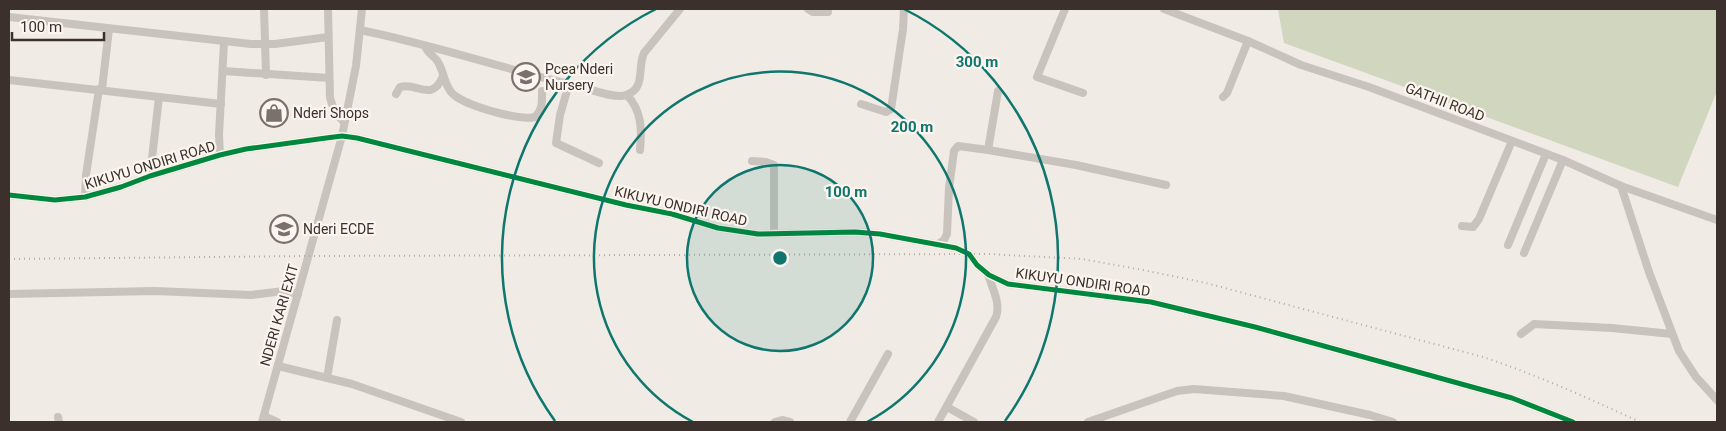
<svg xmlns="http://www.w3.org/2000/svg" width="1726" height="431" font-family="Roboto,sans-serif">
<style>
.green{fill:#d1d6bf}
.lines{fill:none;stroke-linecap:round;stroke-linejoin:round}
.street{stroke:#c9c3be;stroke-width:8}
.rail{stroke:#b1aca8;stroke-width:2;stroke-dasharray:1 4;stroke-linecap:butt}
.cycleway-casing{stroke:#fbf5ee;stroke-width:8}
.cycleway{stroke:#00873e;stroke-width:5}
.ring{fill:none;stroke:#0f766e;stroke-width:2.5}
.labels{text-anchor:middle;stroke-width:4.5;stroke-linejoin:round;paint-order:stroke}
.poi-label{font-size:14px;fill:#3b302b;stroke:#fbf5ee;text-anchor:start}
.street-label{font-size:14px;fill:#3b302b;stroke:#fbf5ee}
.centre{fill:#0f766e;stroke:#fbf5ee;stroke-width:2.5}
.ring-label{font-size:15px;text-anchor:middle;font-weight:bold;fill:#0f766e;stroke:#fbf5ee;stroke-width:4.5;stroke-linejoin:round;paint-order:stroke}
</style>
<rect width="100%" height="100%" fill="#f0ebe5"/>
<polygon class="green" points="1278,9 1717,9 1717,91 1678,187 1284,43"/>
<g class="lines">
<g class="street">
<polyline points="264,9 266,75"/>
<polyline points="328,9 330,98 335,113 344,122"/>
<polyline points="808,9 813,12 828,12"/>
<polyline points="1065,9 1037,77 1083,93"/>
<polyline points="1164,9 1248,41 1301,65 1369,87 1563,160 1621,186 1717,220"/>
<polyline points="9,17 251,44 275,44 328,37"/>
<path d="M360,30c75,15 147,40 221,57 11,3 35,12 45,8 20,-6 11,-27 18,-42l36,-44"/>
<path d="M425,46c3,9 11,10 14,18 5,9 5,19 12,28 10,13 68,29 84,25 8,-7 7,-16 7,-26"/>
<polyline points="223,71 329,78"/>
<polyline points="9,80 221,104"/>
<polyline points="569,84 560,115 556,143 599,163"/>
<polyline points="102,89 109,29"/>
<path d="M396,94l4,-7c18,-5 32,16 43,-11"/>
<path d="M627,95c15,16 15,35 13,55"/>
<polyline points="1223,97 1227,93 1248,41"/>
<polyline points="861,104 886,112 891,109 903,29 904,9"/>
<polyline points="988,150 998,91"/>
<polyline points="220,155 219,135 224,42"/>
<polyline points="752,161 766,162 774,165 774,234"/>
<polyline points="150,176 159,97"/>
<polyline points="1621,186 1649,272 1679,351 1696,377 1717,400"/>
<polyline points="9,195 55,200 85,197 121,187 150,176 220,155 246,149 326,138 342,136 357,138 626,205 672,214 718,228 758,234 855,232 880,234 956,248 969,254 977,265 989,275 1008,284 1151,302 1255,327 1512,398 1573,422"/>
<polyline points="85,197 86,175 99,89"/>
<polyline points="1462,226 1473,227 1479,219 1512,141"/>
<polyline points="938,244 944,240 947,234 949,188 954,151 958,146 988,150 1076,165 1166,185"/>
<polyline points="1508,245 1546,154"/>
<polyline points="1524,253 1563,160"/>
<polyline points="9,294 155,291 251,295 284,291 298,294"/>
<polyline points="1521,334 1534,324 1612,328 1672,334"/>
<polyline points="278,366 352,384 461,422"/>
<polyline points="327,378 337,320"/>
<polyline points="947,407 974,422"/>
<polyline points="264,416 277,422"/>
<polyline points="58,417 59,422"/>
<polyline points="262,422 342,136 356,66 362,9"/>
<polyline points="775,422 782,420 790,422"/>
<polyline points="850,422 888,354"/>
<path d="M938,422l58,-105c5,-15 -4,-28 -8,-43"/>
<polyline points="1088,422 1177,391 1194,389 1284,396 1370,415 1393,422"/>
</g>
<path class="rail" d="M9,259l299,-3 680,-2 94,5 61,11 63,13 277,74c54,18 105,41 157,65"/>
<defs>
<polyline id="cycleway" points="9,195 55,200 85,197 121,187 150,176 220,155 246,149 326,138 342,136 357,138 626,205 672,214 718,228 758,234 855,232 880,234 956,248 969,254 977,265 989,275 1008,284 1151,302 1255,327 1512,398 1573,422"/>
</defs>
<use href="#cycleway" class="cycleway-casing"/>
<use href="#cycleway" class="cycleway"/>
</g>
<circle cx="780" cy="258" r="93" fill="#0f766e" fill-opacity=".12"/>
<g class="ring">
<circle cx="780" cy="258" r="93"/>
<path d="M693 422A186 186 0 1 1 867 422"/>
<path d="M555 421A278 278 0 0 1 656 9M904 9A278 278 0 0 1 1005 421"/>
</g>
<defs>
<symbol id="school-ring" viewBox="-11 -11 22 22"><circle r="9.5" fill="#fbf5ee" stroke="#7a716c" stroke-width="1.5"/><path d="M0-5L7-2L0 1L-7-2ZM-4 1L0 2.5L4 1V4Q0 6-4 4Z" fill="#7a716c"/></symbol>
<symbol id="shop-ring" viewBox="-11 -11 22 22"><circle r="9.5" fill="#fbf5ee" stroke="#7a716c" stroke-width="1.5"/><path d="M-5-2.5h2.3a2.7 3.5 0 0 1 5.4 0H5L5.5 6h-11ZM-1.5-2.5h3a1.5 2.3 0 0 0-3 0Z" fill="#7a716c"/></symbol>
</defs>
<g fill-rule="evenodd">
<use href="#school-ring" x="510" y="61" width="32" height="32"/>
<use href="#shop-ring" x="258" y="97" width="32" height="32"/>
<use href="#school-ring" x="268" y="213" width="32" height="32"/>
</g>
<g class="labels">
<g class="poi-label">
<text x="545" y="74">Pcea Nderi<tspan x="545" dy="16">Nursery</tspan></text>
<text x="293" y="118">Nderi Shops</text>
<text x="303" y="234">Nderi ECDE</text>
</g>
<g class="street-label">
<text transform="translate(1445 102) rotate(21)" y="5">GATHII ROAD</text>
<text transform="translate(150 165) rotate(-17)" y="5">KIKUYU ONDIRI ROAD</text>
<text transform="translate(681 206) rotate(13)" y="5">KIKUYU ONDIRI ROAD</text>
<text transform="translate(1083 282) rotate(8)" y="5">KIKUYU ONDIRI ROAD</text>
<text transform="translate(279 315) rotate(-74)" y="5">NDERI KARI EXIT</text>
</g>
</g>
<circle cx="780" cy="258" r="8" class="centre"/>
<g class="ring-label">
<text x="977" y="67">300 m</text>
<text x="912" y="132">200 m</text>
<text x="846" y="197">100 m</text>
</g>
<rect width="1726" height="431" fill="none" stroke="#3b302b" stroke-width="20"/>
<path d="M12 32v8h92v-8" fill="none" stroke="#3b302b" stroke-width="2.5"/>
<text x="20" y="32" font-size="15" fill="#3b302b" stroke="#fbf5ee" stroke-width="4" paint-order="stroke">100 m</text>
</svg>
